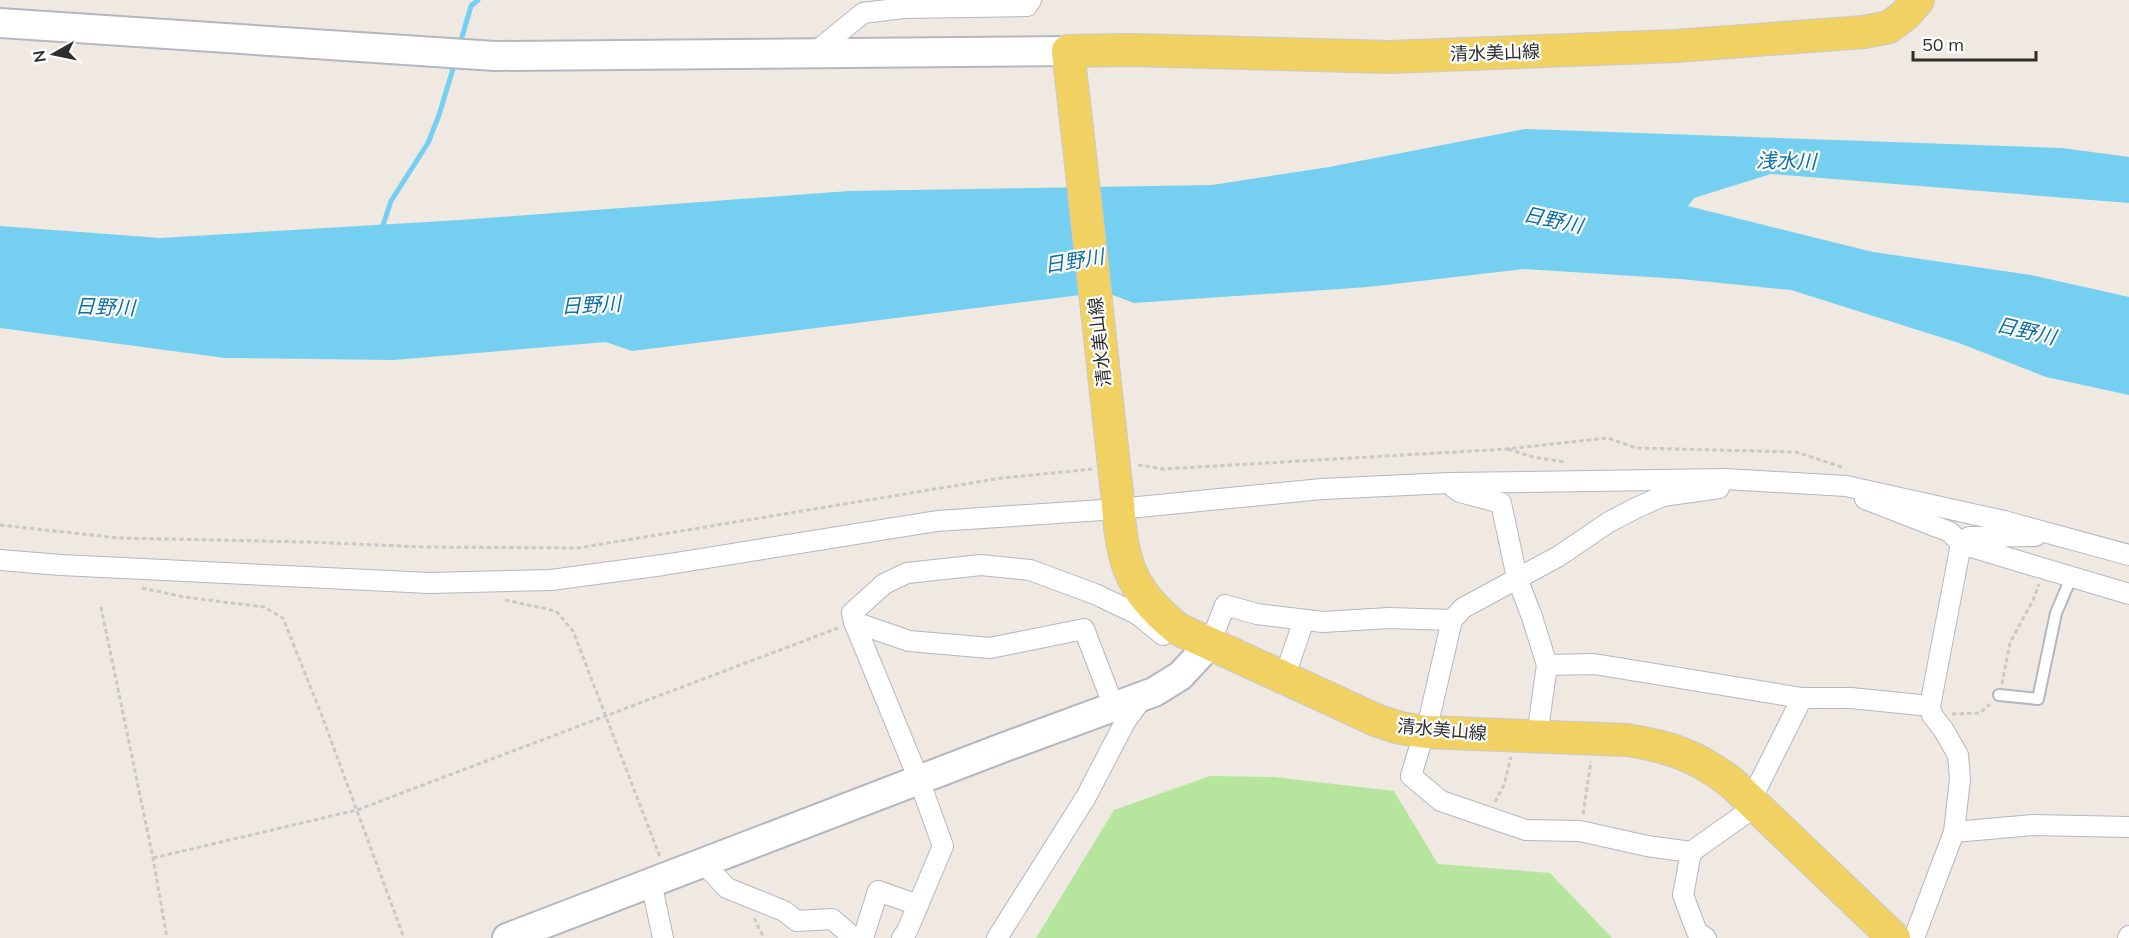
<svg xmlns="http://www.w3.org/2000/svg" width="2129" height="938" font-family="Mulish,'Noto Sans JP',sans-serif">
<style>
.green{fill:#b6e59e}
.water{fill:#75cff0}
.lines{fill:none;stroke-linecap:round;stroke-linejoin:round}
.stream{stroke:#75cff0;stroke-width:5}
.lane-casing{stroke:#b4b7c1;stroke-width:14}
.street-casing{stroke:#b4b7c1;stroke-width:22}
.secondary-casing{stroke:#b4b7c1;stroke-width:32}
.primary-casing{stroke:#c9c9c9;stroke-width:34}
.path{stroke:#c9c9c9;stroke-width:3;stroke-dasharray:4.5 3;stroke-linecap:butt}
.lane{stroke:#fff;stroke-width:10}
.street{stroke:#fff;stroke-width:20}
.secondary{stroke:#fff;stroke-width:28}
.primary{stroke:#f2d163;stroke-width:32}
.primary-bridge-casing{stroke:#c9c9c9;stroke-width:34;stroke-linecap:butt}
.primary-bridge{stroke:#f2d163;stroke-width:32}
.labels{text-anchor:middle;stroke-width:4.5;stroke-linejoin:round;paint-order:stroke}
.street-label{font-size:18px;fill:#2e2e2e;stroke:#fff}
.water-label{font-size:20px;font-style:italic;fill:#0d6fa3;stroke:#fff}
</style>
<rect width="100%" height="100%" fill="#efe9e1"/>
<polygon class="green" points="1210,776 1274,777 1394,791 1438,864 1550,873 1612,938 1036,938 1114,810"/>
<polygon class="water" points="1525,129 2062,148 2129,157 2129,203 1771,174 1694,198 1688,206 1873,252 2031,275 2129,297 2129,395 2046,377 1959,343 1791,290 1681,279 1524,269 1368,287 1134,303 1105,292 632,351 606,342 394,360 225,358 0,328 0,226 160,238 460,220 849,191 1212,185 1329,167"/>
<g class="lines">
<g class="stream">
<polyline points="460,44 471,6 478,0"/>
<polyline points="381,231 391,201 428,143 439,115 455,62"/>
</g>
<defs>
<polyline id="lane" points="1999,695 2038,699 2056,613 2071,578"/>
<g id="street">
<polyline points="814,53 863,13 903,8 1027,6 1031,0"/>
<polyline points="1453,487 1460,492 1501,503 1517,578 1532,617 1547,665 1594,664 1802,698"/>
<polyline points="1865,499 1950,532 1961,544 1930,706 1932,715 1943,729 1958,755 1960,779 1954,832 1914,938"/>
<polyline points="2035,536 1969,537 1961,544 2129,594"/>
<polyline points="0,560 61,565 430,583 551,580 663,565 937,521 1118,509 1322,489 1449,483 1725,479 1846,486 2004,521 2129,555"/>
<polyline points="854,622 852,613 884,584 907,573 981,565 1030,570 1095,594 1137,614 1163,635"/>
<polyline points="1202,645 1210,644 1225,605 1257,614 1323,622 1389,618 1452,620"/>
<polyline points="1284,678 1304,620"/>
<polyline points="1426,732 1452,620 1463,608 1559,556 1609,522 1636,508 1663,496 1719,488"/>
<polyline points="1423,736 1411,776 1441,801 1526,830 1580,831 1647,846 1691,852"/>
<polyline points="1537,736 1547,665"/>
<polyline points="1749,798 1756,790 1802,698 1851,698 1930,706"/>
<polyline points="1954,832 2033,825 2129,827"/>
<polyline points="702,862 727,888 784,911 797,921 832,919 854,938"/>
<polyline points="651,882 663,938"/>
<polyline points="863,938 878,891 918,905"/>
<polyline points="902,938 907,931 943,846 919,780 854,622 909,641 990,648 1084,629 1114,707"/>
<polyline points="997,938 1086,797 1125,722 1143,697"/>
<polyline points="1706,938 1697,932 1683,895 1691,852 1756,806"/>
<polyline points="2128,938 2129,936"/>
</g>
<g id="secondary">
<polyline points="0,23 495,56 1068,51"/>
<polyline points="507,938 1002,748 1154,692 1180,676 1210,644"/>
</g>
<g id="primary">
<polyline points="1078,137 1068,51 1131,50 1390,57 1676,46 1864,32 1889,27 1905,15 1918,0"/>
<path d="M1117,493c5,65 8,93 61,136l200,92 22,7 26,4 201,8c44,7 70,16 105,43l162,155"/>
</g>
</defs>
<use href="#lane" class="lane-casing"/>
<use href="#street" class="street-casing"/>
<use href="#secondary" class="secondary-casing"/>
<use href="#primary" class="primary-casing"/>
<g class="path">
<polyline points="1508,449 1533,457 1565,462"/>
<polyline points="1138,465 1164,469 1506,449 1608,438 1636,448 1796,452 1842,467"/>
<polyline points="0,525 119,538 309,542 424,547 578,548 1002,478 1092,469"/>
<polyline points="142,588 184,597 264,607 283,618 322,716 404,938"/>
<polyline points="505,600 556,611 573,631 660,857"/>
<polyline points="101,607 153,858 167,938"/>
<polyline points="2002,684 2010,643 2034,598 2039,584"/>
<polyline points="1952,714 1980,713 1990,704"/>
<polyline points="1495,802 1504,785 1511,757"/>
<polyline points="1583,814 1591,761"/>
<polyline points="153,858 357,810 838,628"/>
<polyline points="754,918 764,938"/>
</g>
<use href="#lane" class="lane"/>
<use href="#street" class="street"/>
<use href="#secondary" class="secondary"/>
<use href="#primary" class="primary"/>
<defs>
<polyline id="primary-bridge" points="1078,137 1117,493"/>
</defs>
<use href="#primary-bridge" class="primary-bridge-casing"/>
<use href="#primary-bridge" class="primary-bridge"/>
</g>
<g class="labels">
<g class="street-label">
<text transform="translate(1495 53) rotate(-2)" y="6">清水美山線</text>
<text transform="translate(1100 342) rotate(-96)" y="6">清水美山線</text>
<text transform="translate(1442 730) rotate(5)" y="6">清水美山線</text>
</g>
<g class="water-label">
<text transform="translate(1786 161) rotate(1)" y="7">浅水川</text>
<text transform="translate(1553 220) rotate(12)" y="7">日野川</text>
<text transform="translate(1074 261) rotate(-9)" y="7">日野川</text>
<text transform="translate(591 305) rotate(-3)" y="7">日野川</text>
<text transform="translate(105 307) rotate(2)" y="7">日野川</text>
<text transform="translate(2026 331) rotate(13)" y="7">日野川</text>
</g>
</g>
<g transform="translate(54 54) rotate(261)" stroke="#ffffff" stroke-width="4.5" paint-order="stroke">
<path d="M0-4.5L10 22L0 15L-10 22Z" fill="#2e2e2e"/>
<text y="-9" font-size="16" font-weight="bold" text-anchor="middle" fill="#2e2e2e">N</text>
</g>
<path d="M1913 51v9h123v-9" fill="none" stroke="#2e2e2e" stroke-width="3"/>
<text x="1922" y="51" font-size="18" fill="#2e2e2e" stroke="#ffffff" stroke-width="4.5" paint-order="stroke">50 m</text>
</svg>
